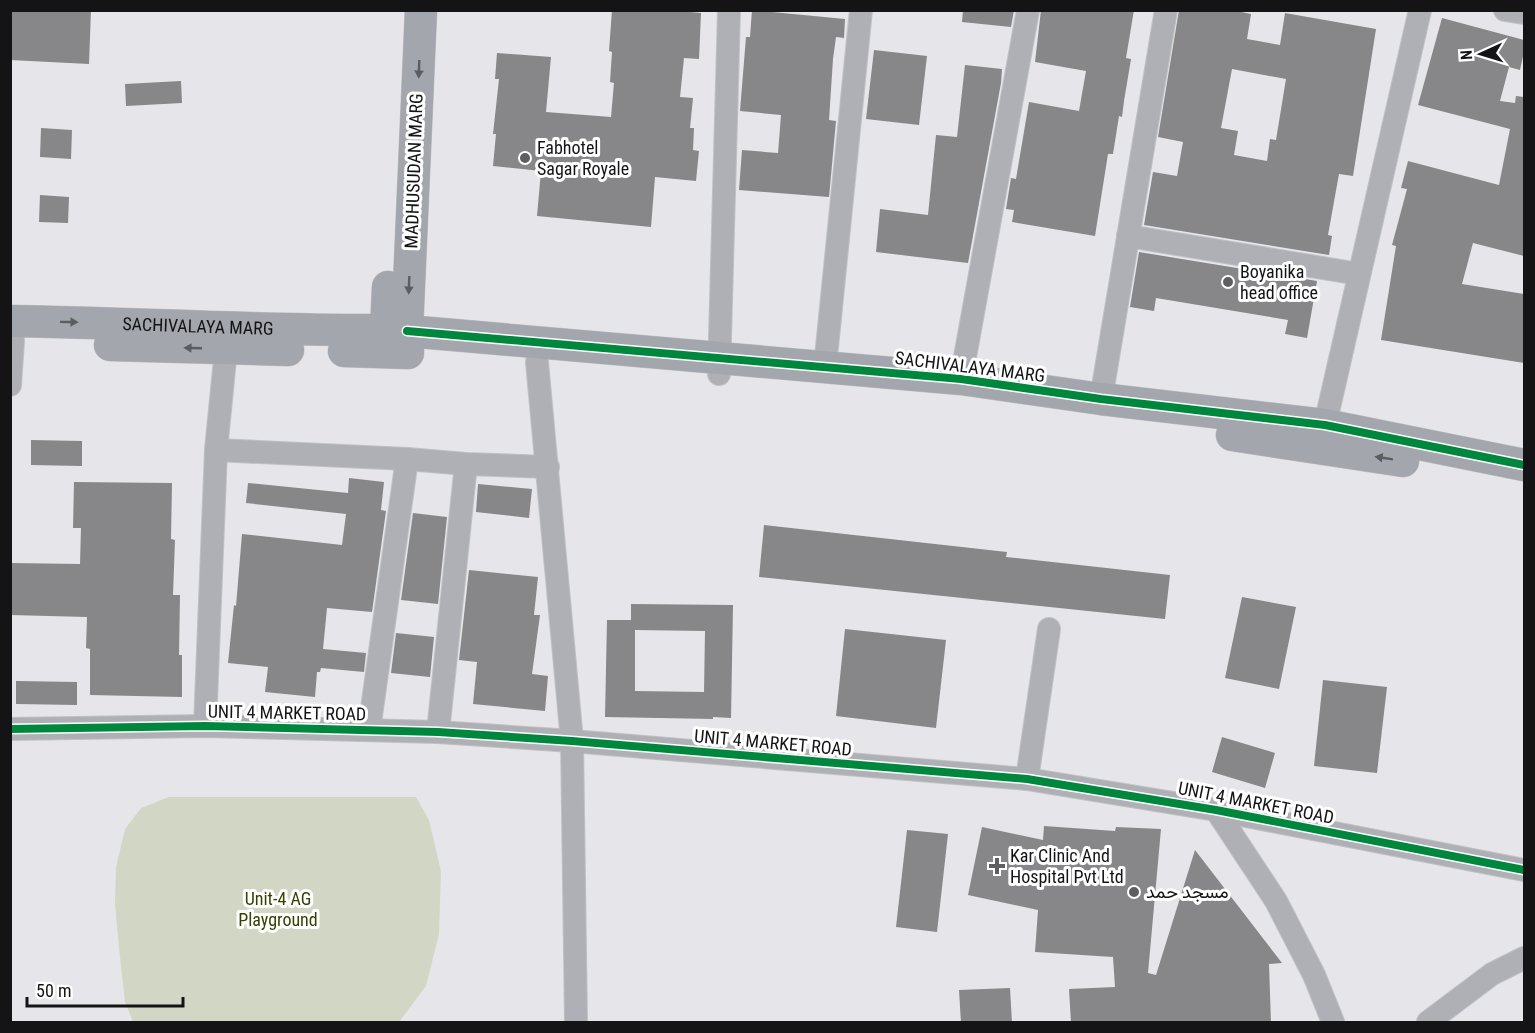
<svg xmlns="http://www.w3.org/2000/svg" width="1535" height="1033" font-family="'Roboto Condensed',Vazirmatn,sans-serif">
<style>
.green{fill:#d2d7c5}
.building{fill:#878688;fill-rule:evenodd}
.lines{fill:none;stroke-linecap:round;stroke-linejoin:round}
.street-casing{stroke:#c1c1c3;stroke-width:24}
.secondary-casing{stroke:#c1c1c3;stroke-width:33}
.street{stroke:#aeb0b5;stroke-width:22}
.secondary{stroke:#a3a6ac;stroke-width:32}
.cycleway-casing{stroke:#fff;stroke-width:11}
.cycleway{stroke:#00873e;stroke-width:8}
.oneway{fill:#5c5d61}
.poi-dot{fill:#5e5e60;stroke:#fff;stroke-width:2}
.labels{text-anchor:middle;stroke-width:6;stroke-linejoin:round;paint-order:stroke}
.poi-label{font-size:18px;fill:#141416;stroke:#fff;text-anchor:start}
.street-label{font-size:18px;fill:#141416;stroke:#fff}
.park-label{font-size:18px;fill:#364102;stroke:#fff}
</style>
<rect width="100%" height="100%" fill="#e6e6ea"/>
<polygon class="green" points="169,797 416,797 429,820 441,871 439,934 426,986 399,1022 133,1022 125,1002 119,948 115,904 116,867 125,829 141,808"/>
<g class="building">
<polygon points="10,10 91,10 89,64 10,60"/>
<polygon points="612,10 669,10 701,13 699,59 684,58 680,97 693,98 690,128 694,128 693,150 699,151 696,181 655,177 651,227 537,216 541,171 493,166 496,134 493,134 499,79 495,79 497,53 551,57 546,112 611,117 614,83 610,82 612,52 609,51"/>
<polygon points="752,10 845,19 844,38 836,37 833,59 829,120 836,121 829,197 739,190 742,150 778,153 781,115 740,111 746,37 750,37"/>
<polygon points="963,10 1014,10 1011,27 962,22"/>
<polygon points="1041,10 1134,10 1126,58 1131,59 1124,101 1122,117 1119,116 1113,154 1108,154 1095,236 1012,222 1014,210 1006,209 1011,178 1016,179 1029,102 1079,111 1086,71 1035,62"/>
<path d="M1179,10h53l19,4 -4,25 33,6 5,-32 91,16 -23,147 -14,-2 -11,61 4,1 -3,19 -185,-30 9,-53 24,4 6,-34 -25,-5zM1232,69l54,10 -10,61 -6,-1 -3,22 -33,-6 4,-24 -17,-3z"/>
<polygon points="1442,18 1524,40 1524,52 1520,70 1509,67 1500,101 1515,103 1516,96 1524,97 1524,256 1473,243 1462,284 1524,294 1524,363 1381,340 1396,246 1392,245 1407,189 1401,188 1408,161 1499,185 1510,129 1418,105"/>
<polygon points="874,50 927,56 919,125 866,119"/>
<polygon points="965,65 1002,69 1001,83 968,263 876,252 880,209 928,215 936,135 957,137"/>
<polygon points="181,81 182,103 126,106 125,84"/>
<polygon points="41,128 72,130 71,159 40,157"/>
<polygon points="40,195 69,197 68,223 39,222"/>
<polygon points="1139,252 1317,281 1307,338 1285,334 1288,320 1156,298 1154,311 1130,307"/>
<polygon points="31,440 82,441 82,466 31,465"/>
<polygon points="349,478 384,482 381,510 386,511 372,612 327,608 323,649 366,653 364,672 321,668 320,672 317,672 315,697 265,692 268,667 228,663 234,605 236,606 242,534 342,545 346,514 246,503 248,483 348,493"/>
<polygon points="74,482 172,483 171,539 175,540 173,595 180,595 179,655 182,655 182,697 90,695 90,649 86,648 87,617 10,615 10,563 80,564 81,528 73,528"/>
<polygon points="478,484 532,489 529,518 476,512"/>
<polygon points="413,513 447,517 438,604 401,600"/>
<polygon points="764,525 1007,552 1006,557 1170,575 1165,619 759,577"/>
<polygon points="469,570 538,577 534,615 540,615 532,674 548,676 545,711 473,704 477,662 459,660"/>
<polygon points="1242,597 1296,607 1279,689 1225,678"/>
<path d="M631,604l102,1 -2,113 -18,-1v2l-108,-2 2,-97h24zM635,630l70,1 -1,61 -69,-1z"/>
<polygon points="845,629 946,640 936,728 836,716"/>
<polygon points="396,633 434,637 430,677 391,673"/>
<polygon points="1323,680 1387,687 1377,773 1314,766"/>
<polygon points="16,681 77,682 77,705 16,704"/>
<polygon points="1222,737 1275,753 1265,788 1212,772"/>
<polygon points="1044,826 1115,831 1116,827 1161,829 1148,973 1156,975 1195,850 1282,963 1269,964 1271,1023 1071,1023 1069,989 1115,987 1113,957 1035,952 1038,910 968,895 982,827 1043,840"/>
<polygon points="907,830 948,834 937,932 896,927"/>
<polygon points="1010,988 1012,1023 961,1023 959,990"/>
</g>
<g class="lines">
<defs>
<g id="street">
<polyline points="1505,10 1524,13"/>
<polyline points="1128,236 1359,274"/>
<polyline points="537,362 572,741 576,1022"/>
<polyline points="825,367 861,10"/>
<polyline points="719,374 729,10"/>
<polyline points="961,379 1028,10"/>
<polyline points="10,385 13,341 12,321"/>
<polyline points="1101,399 1166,10"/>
<polyline points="1322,438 1420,10"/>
<polyline points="216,450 407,459 466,464 548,467"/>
<polyline points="205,726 216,450 226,349 225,335"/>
<polyline points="10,729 205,726 438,732 572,741 1027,779 1216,810 1524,870"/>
<polyline points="369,730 407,459"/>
<polyline points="438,732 466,464"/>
<polyline points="1027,779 1049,629"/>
<polyline points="1216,810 1276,901 1314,975 1333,1022"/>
<polyline points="1428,1022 1492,974 1524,958"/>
</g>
<g id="secondary">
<polyline points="421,10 407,331 961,379 1101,399 1325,425 1524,465"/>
<path id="s1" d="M10,321c126,2 251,10 376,9l2,-43"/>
<polyline points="110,345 288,350"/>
<polyline points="344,351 408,353 407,331 393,330"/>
<polyline points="1232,435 1403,461"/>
</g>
</defs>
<use href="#street" class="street-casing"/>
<use href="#secondary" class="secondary-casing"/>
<use href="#street" class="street"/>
<use href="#secondary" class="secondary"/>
<defs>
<g id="cycleway">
<polyline points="407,331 961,379 1101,399 1325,425 1524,465"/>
<polyline points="10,729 205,726 438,732 572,741 1027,779 1216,810 1524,870"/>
</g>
</defs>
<use href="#cycleway" class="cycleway-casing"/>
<use href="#cycleway" class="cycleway"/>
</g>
<defs><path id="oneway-solid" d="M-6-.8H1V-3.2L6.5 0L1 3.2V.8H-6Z" transform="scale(1.5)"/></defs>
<g class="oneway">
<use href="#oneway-solid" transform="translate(419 69) rotate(92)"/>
<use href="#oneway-solid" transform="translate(409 285) rotate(92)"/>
<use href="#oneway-solid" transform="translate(69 322) rotate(1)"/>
<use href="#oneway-solid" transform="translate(193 348) rotate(-178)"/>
<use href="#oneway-solid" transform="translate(1384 458) rotate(-171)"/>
</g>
<g class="poi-dot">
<circle cx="525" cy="158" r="6"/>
<circle cx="1228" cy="282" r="6"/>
<path d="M994 857h6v6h6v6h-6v6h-6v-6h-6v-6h6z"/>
<circle cx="1134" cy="892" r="6"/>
</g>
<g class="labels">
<g class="poi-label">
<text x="537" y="154">Fabhotel<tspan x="537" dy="21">Sagar Royale</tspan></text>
<text x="1240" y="278">Boyanika<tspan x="1240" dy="21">head office</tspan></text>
<text x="1010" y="862">Kar Clinic And<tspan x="1010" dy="21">Hospital Pvt Ltd</tspan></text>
<text x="1146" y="898">مسجد حمد</text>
</g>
<g class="street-label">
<text transform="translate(414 171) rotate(-88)" y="6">MADHUSUDAN MARG</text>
<text dy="6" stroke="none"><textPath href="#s1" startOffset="188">SACHIVALAYA MARG</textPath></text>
<text transform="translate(970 367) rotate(7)" y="6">SACHIVALAYA MARG</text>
<text transform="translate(287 713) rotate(1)" y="6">UNIT 4 MARKET ROAD</text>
<text transform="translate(773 743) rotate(5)" y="6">UNIT 4 MARKET ROAD</text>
<text transform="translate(1256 803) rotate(11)" y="6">UNIT 4 MARKET ROAD</text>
</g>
<g class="park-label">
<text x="278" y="905">Unit-4 AG<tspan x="278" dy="21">Playground</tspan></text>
</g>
</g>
<rect width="1535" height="1033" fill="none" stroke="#141416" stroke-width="24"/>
<g transform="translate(1481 54) rotate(266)" stroke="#ffffff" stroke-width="4.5" paint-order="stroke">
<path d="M0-4.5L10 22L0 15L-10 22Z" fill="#141416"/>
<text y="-9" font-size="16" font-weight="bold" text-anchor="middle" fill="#141416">N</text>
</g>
<path d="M27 997v9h156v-9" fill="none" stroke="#141416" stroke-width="3"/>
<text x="36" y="997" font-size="18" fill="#141416" stroke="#ffffff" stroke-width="4.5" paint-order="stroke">50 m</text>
</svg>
